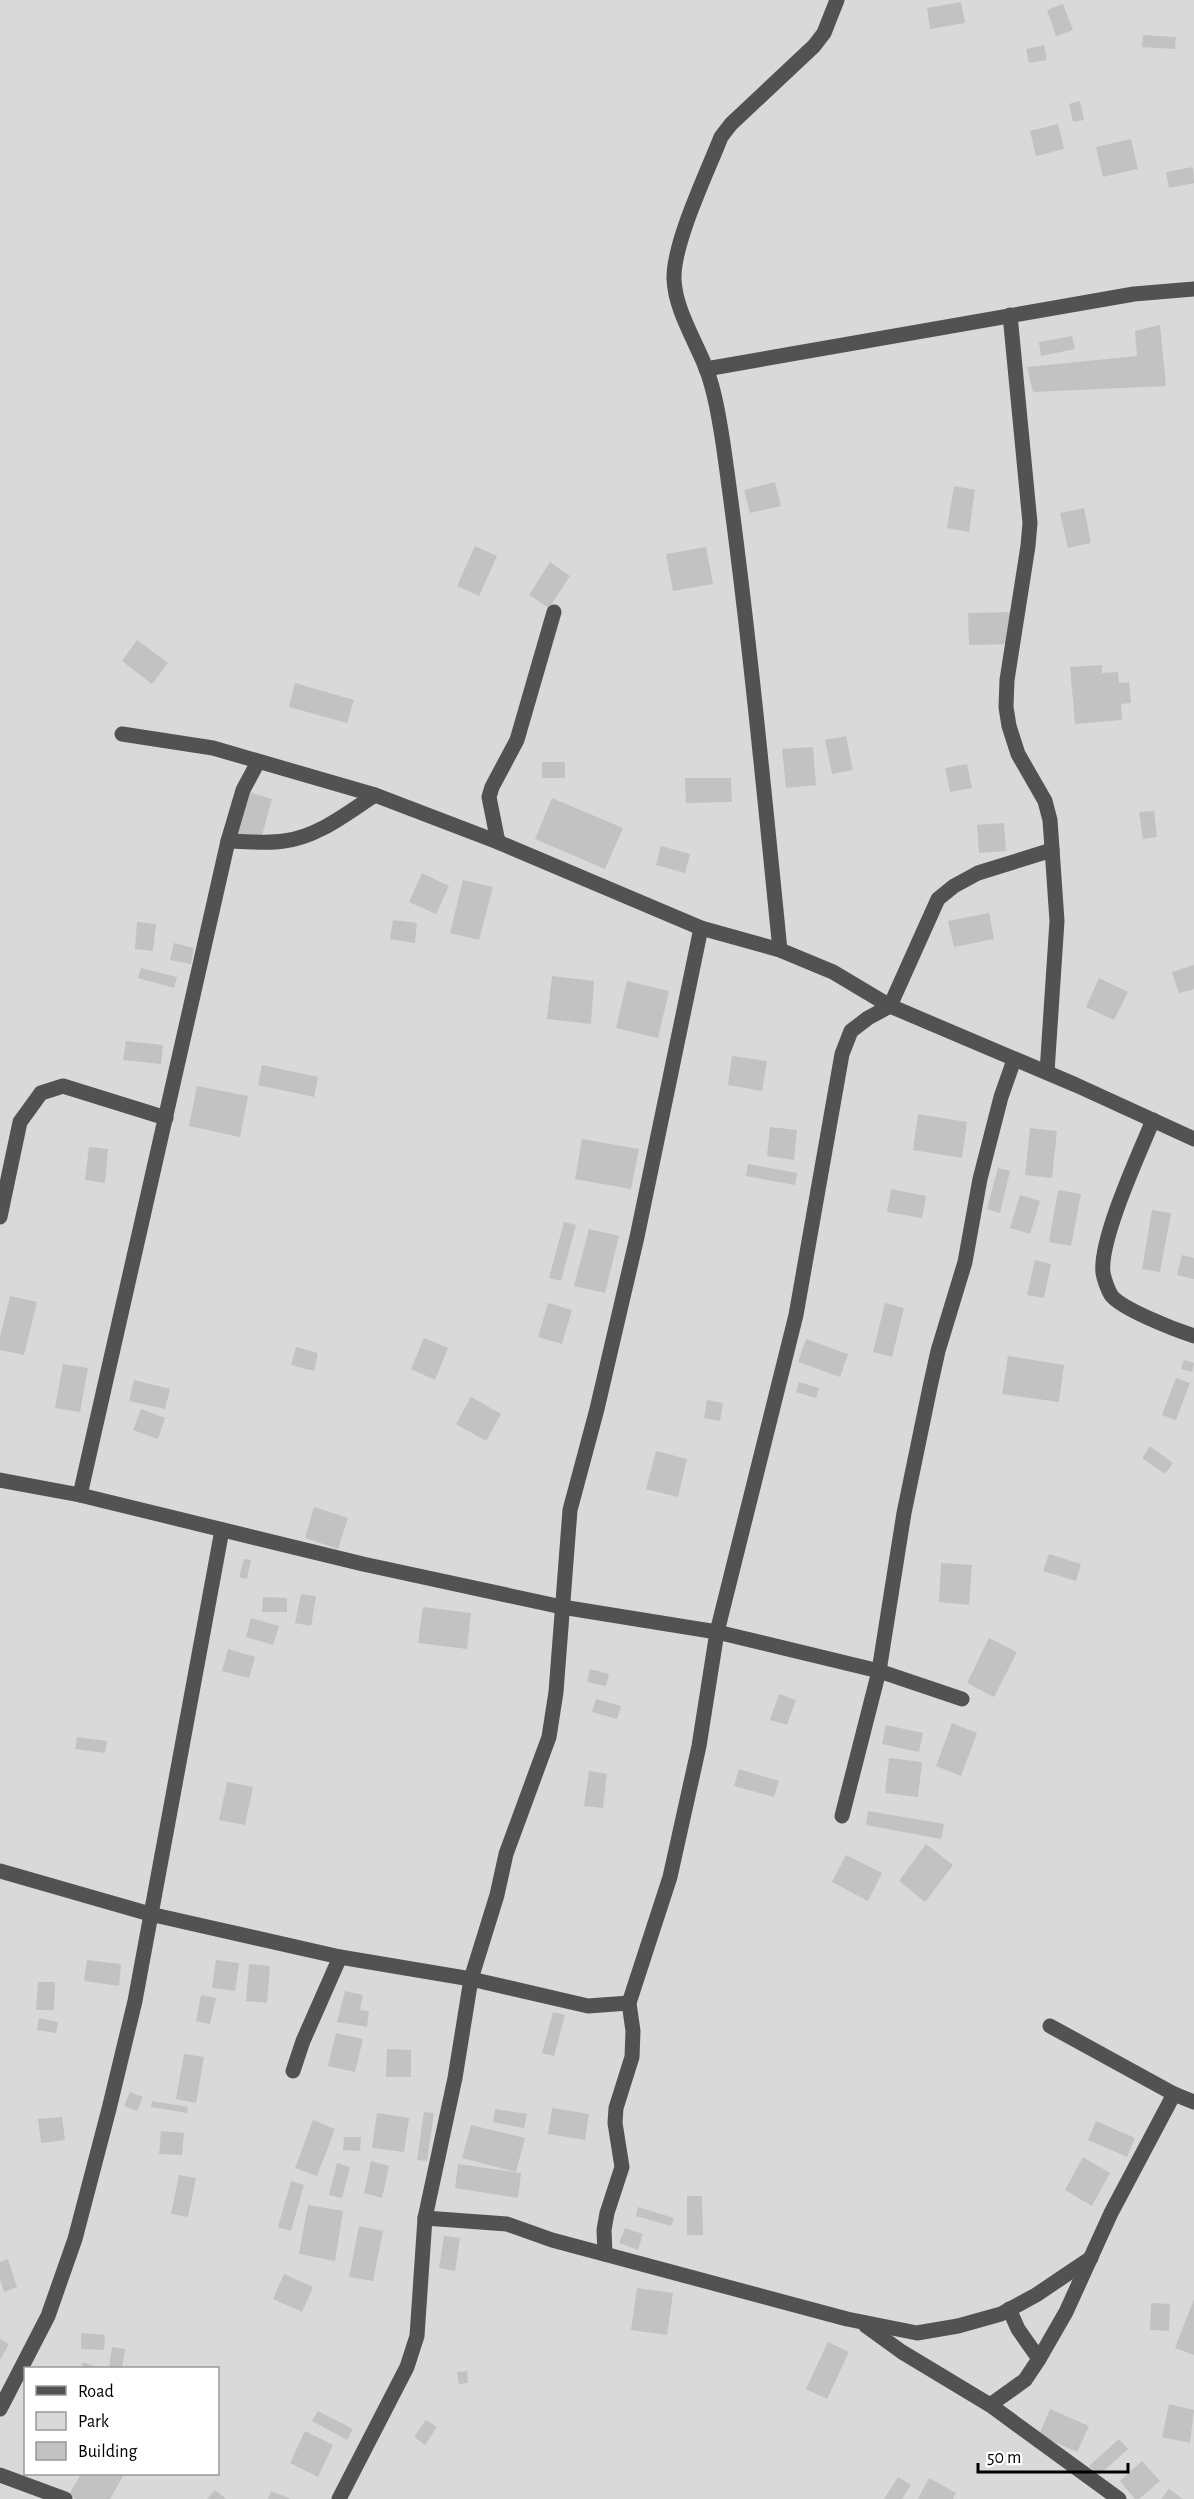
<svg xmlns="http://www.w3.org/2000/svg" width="1194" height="2499" font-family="'Alegreya Sans',sans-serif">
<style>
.green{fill:#d9d9d9;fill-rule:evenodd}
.building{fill:#c2c2c2}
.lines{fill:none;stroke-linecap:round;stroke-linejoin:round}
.minor{stroke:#525252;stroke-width:15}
</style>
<rect width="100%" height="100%" fill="#fff"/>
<path class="green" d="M0,0h1194v2499h-1194zM26,2368h192v106h-192z"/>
<g class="building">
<polygon points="961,2 965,23 930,29 927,8"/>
<polygon points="1063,4 1073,30 1056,36 1047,10"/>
<polygon points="1143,35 1176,37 1175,49 1142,47"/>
<polygon points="1044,45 1047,60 1029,63 1026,49"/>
<polygon points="1080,101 1084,120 1073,122 1069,104"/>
<polygon points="1058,124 1064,149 1036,156 1030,131"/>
<polygon points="1131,139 1138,169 1103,177 1096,147"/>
<polygon points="1193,167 1194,183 1169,188 1166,172"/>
<polygon points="1160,325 1166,386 1033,392 1027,367 1137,356 1135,331"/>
<polygon points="1072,336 1075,349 1041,356 1039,342"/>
<polygon points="775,482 781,506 750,513 744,490"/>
<polygon points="954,486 975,490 969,532 947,528"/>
<polygon points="1084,508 1091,543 1068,548 1060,513"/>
<polygon points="475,546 497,556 479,596 457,586"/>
<polygon points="706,547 713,584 673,591 666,554"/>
<polygon points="550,562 570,576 549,608 529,595"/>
<polygon points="1013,612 1013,644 969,645 968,613"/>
<polygon points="137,640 168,663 152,684 122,661"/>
<polygon points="1102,665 1102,673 1118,672 1119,683 1129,682 1131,703 1121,704 1122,720 1075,724 1070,667"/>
<polygon points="295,683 354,700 347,723 289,707"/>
<polygon points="846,736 853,770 832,774 825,740"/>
<polygon points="813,747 816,785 786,788 782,749"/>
<rect x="542" y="762" width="23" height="16"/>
<polygon points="967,764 972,788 950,792 945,768"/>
<polygon points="685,778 731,778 732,802 686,803"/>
<polygon points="243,790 272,799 258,850 228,841"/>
<polygon points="552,798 623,828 605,869 535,839"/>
<polygon points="1154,811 1157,837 1143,839 1139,812"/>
<polygon points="1004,823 1006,851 979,853 977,825"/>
<polygon points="661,846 690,854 685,873 656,865"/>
<polygon points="422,873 449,886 436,914 409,902"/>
<polygon points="463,880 493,887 479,940 450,933"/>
<polygon points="989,913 994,939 954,947 948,921"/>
<polygon points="393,920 417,923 415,943 390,939"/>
<polygon points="137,922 156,924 153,951 135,949"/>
<polygon points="174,943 194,948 191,964 170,960"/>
<polygon points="1194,965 1194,989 1179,993 1172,972"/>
<polygon points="141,968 177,977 174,988 138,978"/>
<polygon points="552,976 594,981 591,1024 547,1019"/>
<polygon points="1099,978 1128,992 1114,1020 1086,1007"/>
<polygon points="627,981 669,991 658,1038 616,1028"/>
<polygon points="126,1041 163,1045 161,1064 123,1060"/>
<polygon points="732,1056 767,1061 762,1091 728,1085"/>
<polygon points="262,1065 318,1077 314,1097 258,1085"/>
<polygon points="197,1086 248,1096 240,1137 189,1126"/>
<polygon points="918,1114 967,1122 962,1158 913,1150"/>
<polygon points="770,1127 797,1130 794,1160 767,1156"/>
<polygon points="1030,1128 1057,1131 1052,1178 1025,1175"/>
<polygon points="582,1139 639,1149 631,1189 575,1179"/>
<polygon points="89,1147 108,1149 105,1183 85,1180"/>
<polygon points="748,1164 797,1173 795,1185 746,1176"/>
<polygon points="998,1168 1010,1171 1000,1213 987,1209"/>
<polygon points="891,1189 926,1196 922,1218 887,1212"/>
<polygon points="1058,1190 1081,1194 1071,1246 1049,1242"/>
<polygon points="1020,1195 1040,1201 1030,1234 1010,1228"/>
<polygon points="1152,1210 1171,1213 1160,1272 1142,1269"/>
<polygon points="564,1222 576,1225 561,1281 549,1278"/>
<polygon points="589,1229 619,1236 605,1293 574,1286"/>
<polygon points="1182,1255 1194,1258 1194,1279 1177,1275"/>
<polygon points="1035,1260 1051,1264 1044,1298 1027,1295"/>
<polygon points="10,1296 37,1302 24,1355 0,1350 0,1337"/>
<polygon points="548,1303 572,1310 562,1344 538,1337"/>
<polygon points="885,1303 904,1308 892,1357 873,1352"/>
<polygon points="424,1338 448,1348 435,1380 411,1369"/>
<polygon points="806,1339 848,1354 840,1377 798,1362"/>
<polygon points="296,1347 318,1353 314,1371 291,1365"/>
<polygon points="1008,1356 1064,1365 1059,1402 1002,1394"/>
<polygon points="1184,1360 1194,1363 1192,1372 1181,1369"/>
<polygon points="63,1364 88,1368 80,1412 55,1408"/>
<polygon points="1176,1378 1190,1383 1176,1420 1162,1415"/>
<polygon points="134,1380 170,1389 165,1409 129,1401"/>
<polygon points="799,1382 819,1388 816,1398 796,1392"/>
<polygon points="471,1397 501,1414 486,1441 456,1424"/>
<polygon points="707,1400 723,1403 720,1421 704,1418"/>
<polygon points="141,1409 165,1418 158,1439 133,1430"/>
<polygon points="1150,1446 1173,1463 1165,1474 1142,1458"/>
<polygon points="656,1451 687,1459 678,1497 646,1489"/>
<polygon points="314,1507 348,1518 338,1549 305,1538"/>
<polygon points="1049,1554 1081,1564 1076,1581 1043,1571"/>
<polygon points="244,1559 251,1560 247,1579 239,1577"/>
<polygon points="941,1563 972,1565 969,1605 939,1602"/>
<polygon points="301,1594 316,1596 311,1626 295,1623"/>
<polygon points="263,1597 287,1598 287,1612 262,1612"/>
<polygon points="423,1607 471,1613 467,1649 418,1643"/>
<polygon points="251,1618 279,1626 273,1645 246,1637"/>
<polygon points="989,1638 1017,1652 994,1697 967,1683"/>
<polygon points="228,1649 255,1657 249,1678 222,1671"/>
<polygon points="590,1669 609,1674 606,1686 587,1682"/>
<polygon points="779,1694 796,1700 787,1725 770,1720"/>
<polygon points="596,1699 621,1706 617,1719 592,1712"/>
<polygon points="952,1723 977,1733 961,1776 936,1766"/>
<polygon points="886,1725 923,1733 919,1752 882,1744"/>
<polygon points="77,1737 107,1741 105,1753 75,1749"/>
<polygon points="889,1758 922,1762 918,1797 885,1793"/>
<polygon points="739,1769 779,1781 774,1797 734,1786"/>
<polygon points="589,1771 607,1774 603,1808 584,1806"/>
<polygon points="227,1782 253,1787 245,1825 219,1820"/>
<polygon points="868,1811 944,1824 941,1839 866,1825"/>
<polygon points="926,1844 953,1865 925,1902 899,1881"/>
<polygon points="846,1855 882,1873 868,1901 832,1882"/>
<polygon points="87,1960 121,1964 119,1986 84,1981"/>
<polygon points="216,1960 239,1963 235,1991 212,1988"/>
<polygon points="249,1964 270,1966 267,2003 246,2001"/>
<polygon points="38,1982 55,1982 54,2010 36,2010"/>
<polygon points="345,1991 363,1995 360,2010 369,2011 367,2027 337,2022"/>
<polygon points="201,1995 216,1998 210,2024 196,2021"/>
<polygon points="553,2012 565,2015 554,2056 542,2053"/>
<polygon points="39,2018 58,2022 56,2033 37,2030"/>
<polygon points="336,2033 363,2039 355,2072 328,2066"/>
<polygon points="387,2049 411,2050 411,2077 386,2077"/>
<polygon points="184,2054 204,2057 196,2103 176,2099"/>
<polygon points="130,2092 143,2097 137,2111 124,2106"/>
<polygon points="152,2101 188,2107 187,2113 151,2107"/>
<polygon points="552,2108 589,2114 585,2140 548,2134"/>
<polygon points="495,2109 527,2114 524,2128 493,2122"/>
<polygon points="424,2112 434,2113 427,2161 417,2160"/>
<polygon points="377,2113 409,2118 404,2152 372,2148"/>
<polygon points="62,2117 65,2140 41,2143 38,2119"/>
<polygon points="313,2120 335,2129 317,2176 295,2168"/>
<polygon points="1096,2121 1135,2138 1127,2157 1088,2140"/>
<polygon points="471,2125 525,2138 516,2172 462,2158"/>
<polygon points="161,2131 184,2133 182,2155 159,2154"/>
<polygon points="344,2137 361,2137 360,2151 343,2150"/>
<polygon points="1083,2157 1110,2173 1092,2206 1065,2190"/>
<polygon points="371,2161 389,2166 382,2198 364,2193"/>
<polygon points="337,2163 350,2167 342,2198 329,2195"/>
<polygon points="458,2164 521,2173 518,2198 455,2188"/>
<polygon points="179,2175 196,2178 188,2217 171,2214"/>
<polygon points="291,2181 304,2185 291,2231 278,2227"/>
<polygon points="687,2196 702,2196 703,2235 687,2235"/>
<polygon points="308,2205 343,2211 335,2261 299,2254"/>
<polygon points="638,2207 674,2218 671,2226 636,2216"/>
<polygon points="359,2226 383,2231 373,2281 349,2277"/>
<polygon points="625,2228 643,2234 638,2250 619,2243"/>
<polygon points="444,2236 460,2238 455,2271 439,2268"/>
<polygon points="8,2259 17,2287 4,2292 0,2279 0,2262"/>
<polygon points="284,2274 313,2287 302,2312 273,2299"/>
<polygon points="637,2288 673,2293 667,2335 631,2330"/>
<polygon points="1194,2299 1194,2355 1175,2348"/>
<polygon points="1151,2303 1170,2304 1169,2331 1150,2330"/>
<polygon points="81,2333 105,2335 104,2350 81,2349"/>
<polygon points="0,2339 9,2344 0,2360"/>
<polygon points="828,2342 849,2352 827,2399 806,2389"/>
<polygon points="112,2347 125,2349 122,2368 109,2368"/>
<polygon points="83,2362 98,2368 81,2368"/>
<polygon points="467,2371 468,2383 459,2384 457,2372"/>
<polygon points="1169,2404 1194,2410 1190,2443 1162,2437"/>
<polygon points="1050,2409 1089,2426 1077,2452 1039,2435"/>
<polygon points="318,2411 353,2429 347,2440 312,2421"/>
<polygon points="426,2420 437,2427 425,2445 414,2437"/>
<polygon points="305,2431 333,2445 318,2477 290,2463"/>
<polygon points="1119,2439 1128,2449 1098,2476 1089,2466"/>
<polygon points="1142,2461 1160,2481 1139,2499 1135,2499 1120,2481"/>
<polygon points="81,2474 124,2474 110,2499 76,2499 69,2495"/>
<polygon points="898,2477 911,2485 902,2499 884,2499"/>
<polygon points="929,2478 956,2493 953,2499 918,2499"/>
<polygon points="1169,2489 1183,2499 1161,2499"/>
<polygon points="215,2490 226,2499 207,2499"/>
<polygon points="271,2491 291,2499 268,2499"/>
</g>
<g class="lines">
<g class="minor">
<polyline points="1010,315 1030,523 1028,546 1007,680 1006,707 1009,726 1018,754 1045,801 1050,820 1057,921 1047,1072"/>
<polyline points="706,369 1134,294 1194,289"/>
<polyline points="122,734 213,748 375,795 498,842 701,928 780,950 833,972 890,1006 1076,1085 1194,1139"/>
<path d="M228,841c18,0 38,3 56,0 34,-4 63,-28 91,-46"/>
<polyline points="498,842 489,797 492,787 517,740 554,612"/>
<path d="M780,950c-17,-169 -33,-339 -57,-507 -4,-25 -8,-51 -17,-75 -11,-28 -31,-59 -32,-89 -1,-36 33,-106 47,-142l10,-13 83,-78 10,-13 13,-33"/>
<path d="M1153,1120c-14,34 -54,120 -50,153 1,6 5,17 8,22 10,14 65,35 83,41"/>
<polyline points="0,1217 20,1122 41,1093 63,1086 166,1118"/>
<polyline points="0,1480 80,1495 363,1564 562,1607 717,1632 879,1671 962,1699"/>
<polyline points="80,1495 228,841 243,790 258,762"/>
<polyline points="842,1816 879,1671 904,1513 930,1387 938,1351 965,1262 980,1179 1001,1097 1014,1060"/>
<polyline points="0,1871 150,1914 340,1957 471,1979 588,2006 629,2003"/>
<polyline points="1050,2026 1174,2094 1194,2102"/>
<polyline points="293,2071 303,2041 340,1957"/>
<polyline points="425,2218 507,2224 552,2240 847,2319 917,2333 958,2326 1001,2314 1036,2295 1091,2258"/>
<polyline points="605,2254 604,2230 607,2213 622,2167 615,2123 616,2108 632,2057 633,2031 629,2003 670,1877 699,1746 717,1632 796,1315 842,1054 851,1031 868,1018 890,1006 938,899 954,886 978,873 1052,850"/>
<polyline points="1009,2309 1018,2329 1039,2359"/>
<polyline points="866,2326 902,2352 990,2405 1119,2499"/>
<polyline points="990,2405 1025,2380 1039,2359 1066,2312 1111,2213 1174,2094"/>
<polyline points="0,2409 48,2316 75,2239 109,2109 135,2001 222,1530"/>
<polyline points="0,2475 65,2499"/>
<polyline points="339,2499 407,2367 417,2336 425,2218 455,2078 471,1979 497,1895 506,1854 549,1737 556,1692 570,1510 597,1409 637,1237 701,928"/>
</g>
</g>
<rect x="24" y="2367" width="195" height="108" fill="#ffffff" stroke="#999999" stroke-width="1.5"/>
<rect x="36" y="2386" width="30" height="9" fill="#525252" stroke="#999999" stroke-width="1.5"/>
<text x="78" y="2397" font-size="18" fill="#000000">Road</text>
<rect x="36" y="2412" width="30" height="18" fill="#d9d9d9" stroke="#999999" stroke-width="1.5"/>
<text x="78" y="2427" font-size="18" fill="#000000">Park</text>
<rect x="36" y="2442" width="30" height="18" fill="#c2c2c2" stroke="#999999" stroke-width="1.5"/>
<text x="78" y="2457" font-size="18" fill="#000000">Building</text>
<path d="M978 2463v9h150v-9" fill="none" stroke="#000000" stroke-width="3"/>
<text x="987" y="2463" font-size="18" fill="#000000" stroke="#ffffff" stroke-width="4.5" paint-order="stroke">50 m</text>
</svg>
